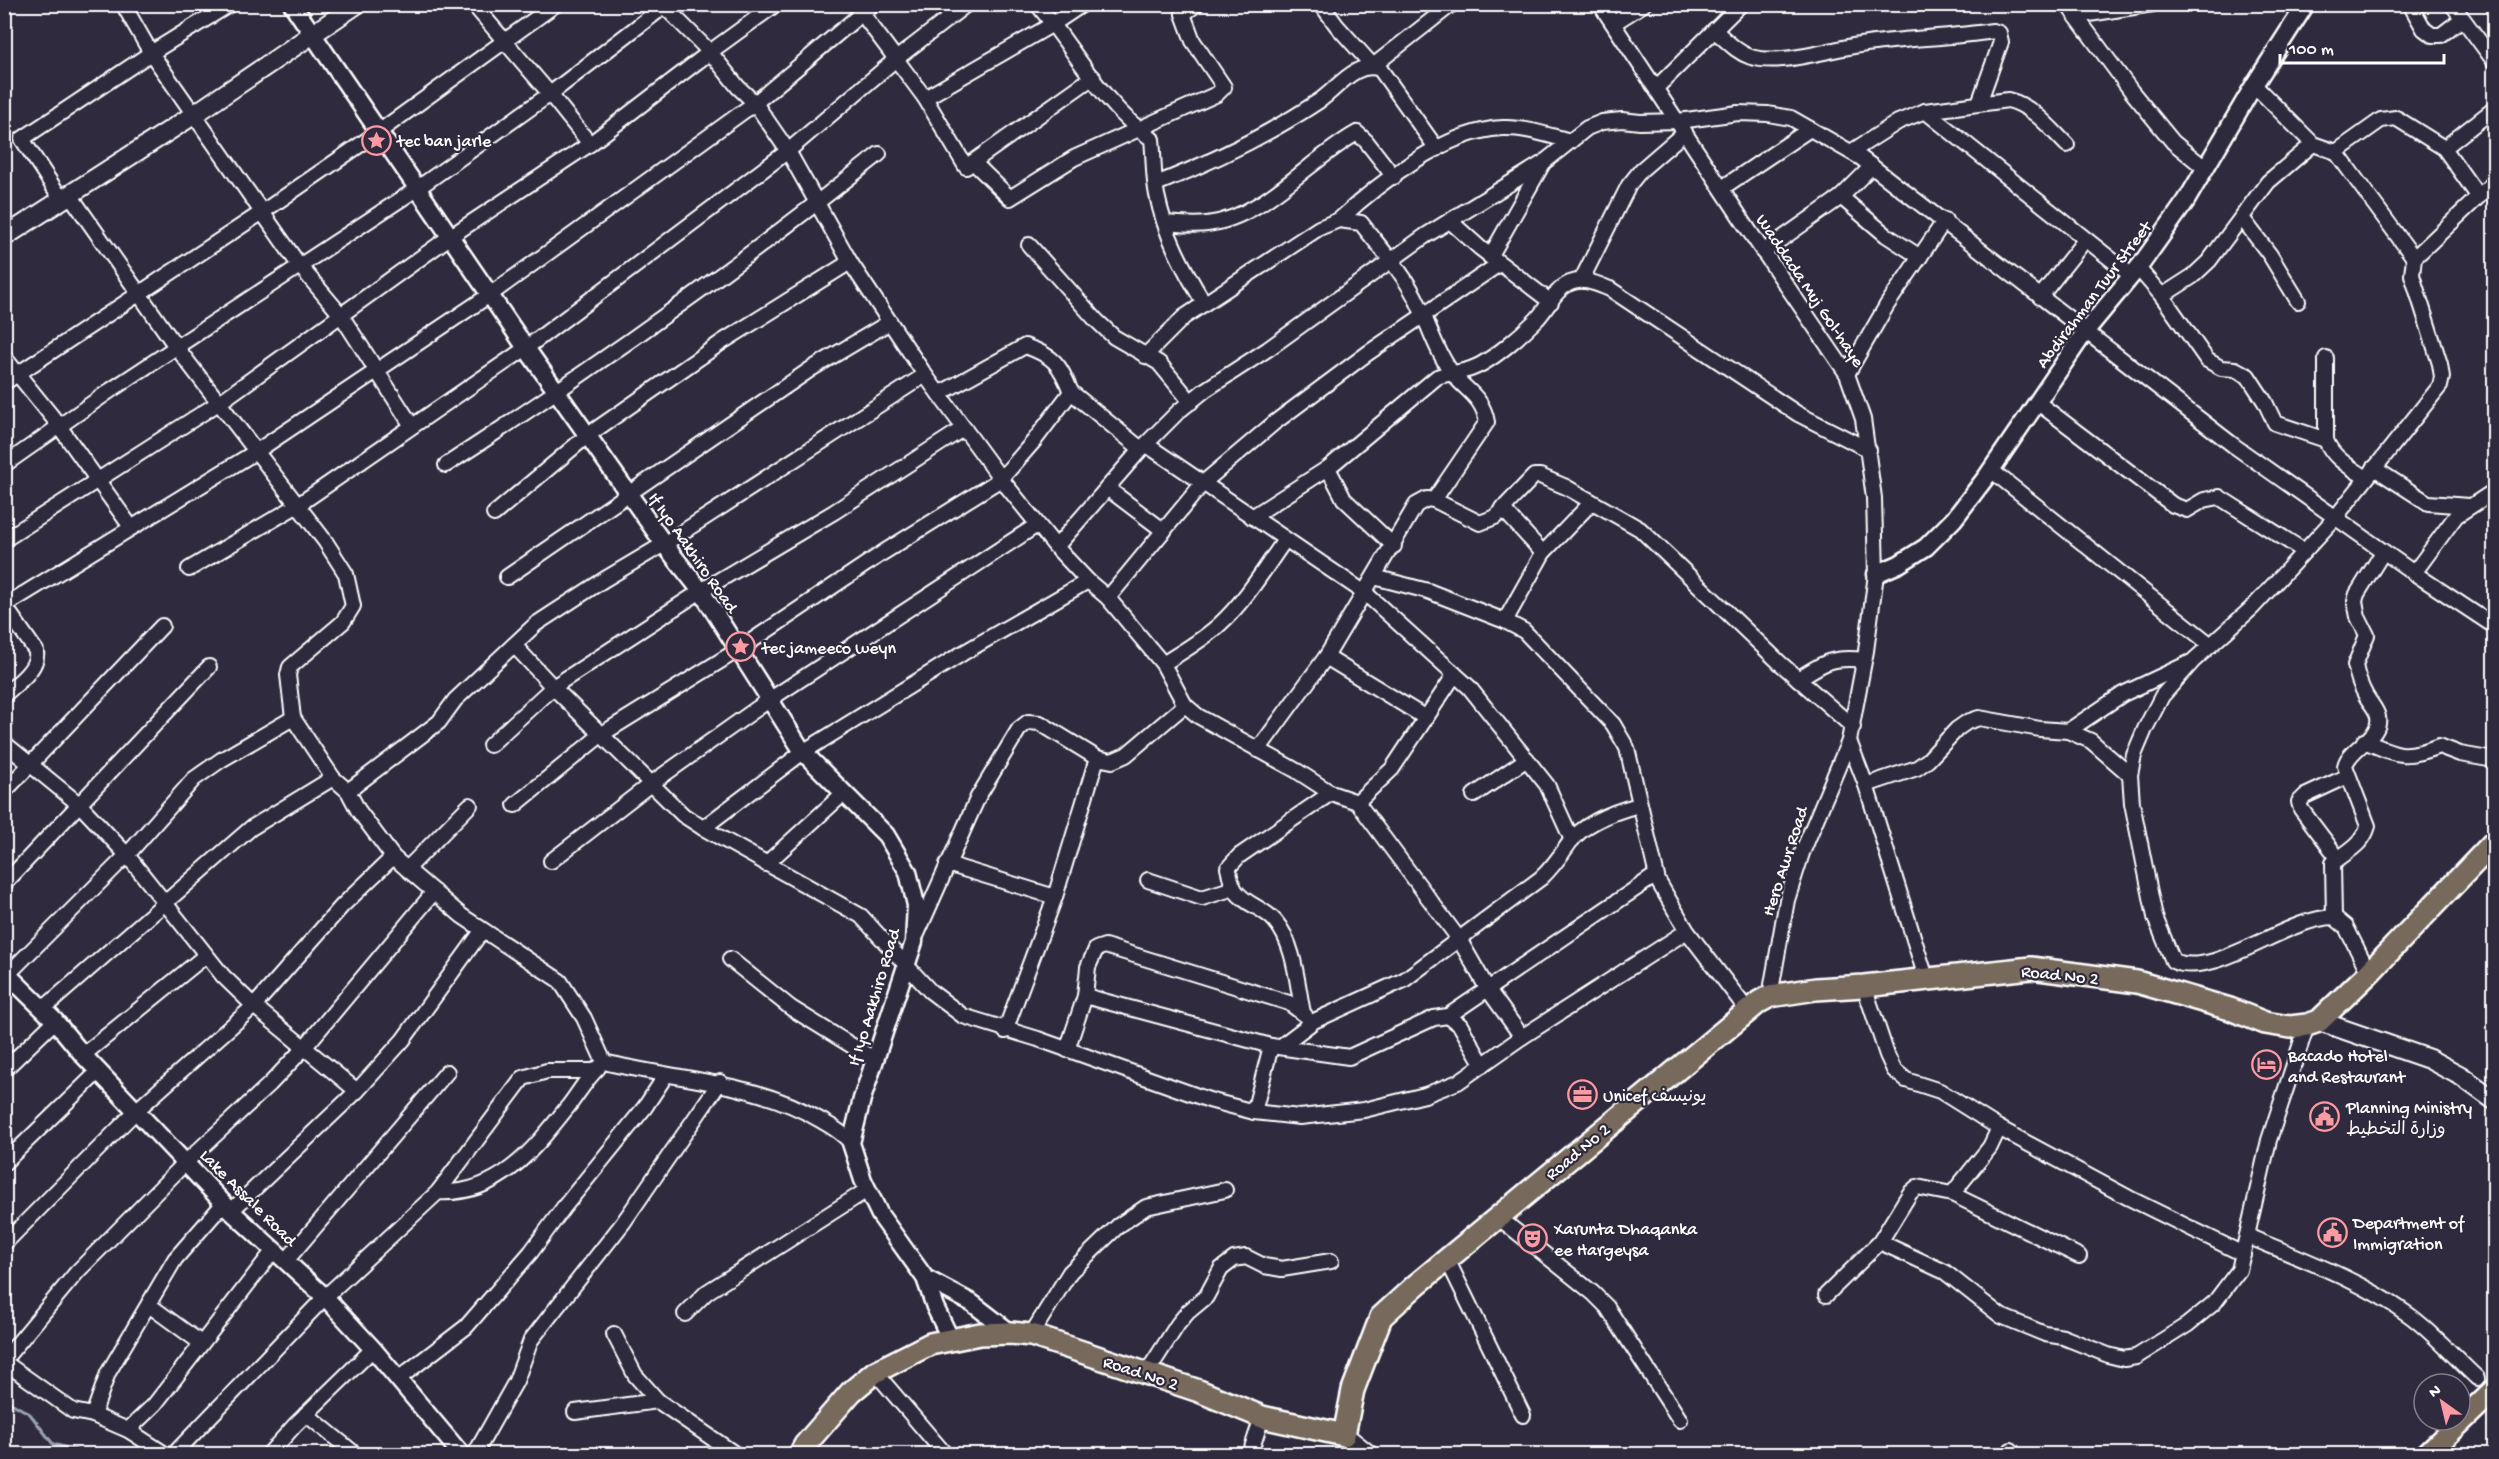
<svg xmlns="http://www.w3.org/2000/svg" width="2499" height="1459" font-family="'Gochi Hand','Playpen Sans Arabic',sans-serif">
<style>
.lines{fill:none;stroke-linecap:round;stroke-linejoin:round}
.stream{stroke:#9aa3b3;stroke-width:3}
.minor-casing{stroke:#fff;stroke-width:18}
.tertiary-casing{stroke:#fff;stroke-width:21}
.secondary-casing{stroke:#fff;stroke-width:22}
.primary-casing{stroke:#fff;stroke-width:26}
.trunk-casing{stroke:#fff;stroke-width:26}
.minor{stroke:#2f2a3d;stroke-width:14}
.tertiary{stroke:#2f2a3d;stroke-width:16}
.secondary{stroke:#2f2a3d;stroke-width:18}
.primary{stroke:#77695c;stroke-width:21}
.trunk{stroke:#77695c;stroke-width:21}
.labels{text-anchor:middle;stroke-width:4.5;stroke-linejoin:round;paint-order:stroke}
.poi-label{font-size:18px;fill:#fff;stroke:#2f2a3d;text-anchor:start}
.street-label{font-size:18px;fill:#fff;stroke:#2f2a3d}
</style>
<rect width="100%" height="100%" fill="#2f2a3d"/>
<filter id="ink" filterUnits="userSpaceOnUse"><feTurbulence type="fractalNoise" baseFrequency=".0167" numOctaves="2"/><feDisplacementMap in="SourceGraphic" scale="12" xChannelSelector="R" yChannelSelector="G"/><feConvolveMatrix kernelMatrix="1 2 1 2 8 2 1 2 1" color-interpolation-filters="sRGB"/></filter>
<g filter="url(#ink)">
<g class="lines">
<polyline class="stream" points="4,1399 30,1414 53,1444 79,1451 116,1454"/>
<defs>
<g id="minor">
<polyline points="123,4 151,53 299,265 341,315 412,426"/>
<polyline points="473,4 550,94 590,144"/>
<polyline points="662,4 710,52 738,87 755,103 788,151 850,262 925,375 1001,479 1056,547 1088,581 1108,598 1163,664 1185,705 1198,716 1297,771 1331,793 1357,802 1459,939 1487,988 1522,1037"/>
<polyline points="855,4 896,59 967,4"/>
<path d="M1037,4c37,44 66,102 115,135 2,18 1,38 5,56 8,40 26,73 47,108"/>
<polyline points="1321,4 1337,26 1373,66 1452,4"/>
<polyline points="1600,4 1750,232 1847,374 1863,419 1874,498 1876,574 1866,651 1849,741 1802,853 1787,900 1770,996"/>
<polyline points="2067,4 2132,92 2173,142 2205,168"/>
<polyline points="2410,4 2424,29 2432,35 2441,35 2462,19"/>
<polyline points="2452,4 2494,61"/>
<polyline points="2076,16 2153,4"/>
<polyline points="1614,23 1644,4"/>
<path d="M1714,30c12,10 22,22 37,27 30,9 79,-8 109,-12 44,-7 89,-7 133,-14l6,2 2,9 -22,61"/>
<polyline points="2254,85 2313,144 2336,152 2414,258"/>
<polyline points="1656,88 1741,4"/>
<polyline points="925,98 966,167 1093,77"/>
<polyline points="1925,111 2132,276"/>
<polyline points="2444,148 2494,109"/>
<path d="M1851,152l47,-30 27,-11 83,-11c25,6 42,28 59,45"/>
<polyline points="2336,152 2381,120 2396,118 2444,148 2478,196"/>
<polyline points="973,162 1010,198 1074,158 1217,94 1224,87 1193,41 1183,14 1197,4"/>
<path d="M1156,184c56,-22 112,-49 163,-83 19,-13 37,-41 61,-32l57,80"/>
<polyline points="1722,188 1810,129"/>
<polyline points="70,195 177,348 325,541 346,574 353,606 343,622 290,667 288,675 293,718"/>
<polyline points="1841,197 1886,235 1920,257"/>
<polyline points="62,200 22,139 151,53 230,4"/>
<polyline points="2242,218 2270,255 2298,301"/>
<path d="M1339,220c40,-37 107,-90 164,-92 21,-1 47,8 68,13"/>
<polyline points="1450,221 1480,248 1551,302"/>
<path d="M1165,223c13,1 28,3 42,1 56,-6 101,-64 150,-91l9,8 28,36"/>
<polyline points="1029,245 1096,320 1114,337 1159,363 1191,402"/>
<polyline points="1763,252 1841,197 1872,166"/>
<polyline points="1490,257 1542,165"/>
<polyline points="2138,268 2162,296 2207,360 2221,368 2235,369 2248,376 2265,402 2275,423 2326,440"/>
<polyline points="1582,279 1629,185 1641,170 1685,132"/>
<polyline points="2162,296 2193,276 2209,261 2268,182 2313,144"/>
<polyline points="2040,297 2085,240"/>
<path d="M1145,356l39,-39 135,-89 20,-8 22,3c19,25 44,51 57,80 11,22 17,46 32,67 13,20 32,24 37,52l-53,78"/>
<polyline points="4,357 54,419 131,527"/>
<path d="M2326,358v82c7,19 25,27 40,38"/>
<polyline points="1847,374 1887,305 1945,220"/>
<polyline points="4,383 261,213 380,131 556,4"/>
<path d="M939,394l86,-48c29,10 35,18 46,46"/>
<polyline points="2037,402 2173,505 2187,510 2204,500 2219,497 2304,551"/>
<polyline points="964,428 834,512 701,591 553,687 683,815 703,828 861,916 930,991 963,1016 1038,1039 1209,1100 1254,1112 1300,1117 1364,1110 1425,1095 1458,1082 1522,1037 1687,931"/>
<polyline points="1147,445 1365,593 1469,687 1547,785 1572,840"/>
<polyline points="4,465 111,390 418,188 550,94 667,4"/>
<path d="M446,465c149,-97 295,-201 433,-311"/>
<polyline points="1328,468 1344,499 1394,546"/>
<polyline points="2374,468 2428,503 2469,506"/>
<polyline points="1991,470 2211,645"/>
<polyline points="1107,488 1164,531"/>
<polyline points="1502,508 1543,553"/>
<polyline points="494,514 588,435 722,342 850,262"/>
<path d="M1252,517l76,-49 109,-91c12,-5 25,-4 36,-9 19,-7 49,-34 63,-48 12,-12 18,-30 34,-37 14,-6 27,1 40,6l188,125 71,36"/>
<polyline points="4,540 220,402 451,236 590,144 710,52 776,4"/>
<polyline points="1056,547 1141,449 1179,411 1205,390 1268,349 1425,236 1543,163 1587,128 1602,122 1622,120 1640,122 1679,121 1738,113 1768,114 1791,118 1861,158 2233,445 2414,573 2494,626"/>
<polyline points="189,569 298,505 526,348 788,151 896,59 925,98 1053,24 1083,4"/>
<polyline points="2414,573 2456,516 2494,491"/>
<polyline points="507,577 811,369 890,322"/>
<polyline points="1374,577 1428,591 1505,621 1524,631 1613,724 1627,748 1658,881 1687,931 1748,1011"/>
<polyline points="1108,598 1203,483 1274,423 1368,353 1499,264"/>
<path d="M4,605l32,46c3,18 -20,33 -32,44"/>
<polyline points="4,606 257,451 491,294 755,103 873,4"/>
<polyline points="1505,621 1543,553 1592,502"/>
<polyline points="1326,657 1426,718"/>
<path d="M1163,664c20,-13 40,-24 57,-40 26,-24 45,-56 65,-84"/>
<path d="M1798,679c26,-17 35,-23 66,-19"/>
<polyline points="2068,731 2123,694 2189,663"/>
<polyline points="1849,741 1866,785 1926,978"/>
<path d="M2364,741c34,14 39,19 75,5l21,8 34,6"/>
<polyline points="4,743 80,805 127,855 223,976 254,1006 357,1091"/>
<polyline points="490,745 553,687 514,645"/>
<polyline points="1258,750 1326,657 1416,505 1427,499 1434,500 1480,523 1495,517 1534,476 1540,476 1566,487 1640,529 1780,663 1853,727"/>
<polyline points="1866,785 1917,768 1928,760 1957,729 1967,722 1979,718 2040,729 2068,731 2091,741 2130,775"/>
<polyline points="348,791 439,722 455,700 536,624 605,579 664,544 925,375"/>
<polyline points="4,792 162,626"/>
<polyline points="1474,795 1527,759"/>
<polyline points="1357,802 1392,769 1455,674"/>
<polyline points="515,805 602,734 738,650 884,552 1001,479 1034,441 1071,392 1141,449"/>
<polyline points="703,828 803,752 963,653 1088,581"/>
<polyline points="2338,858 2301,809 2299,802 2305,796 2348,776"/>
<polyline points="551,861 652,783 769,700 1037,525"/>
<polyline points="766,864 844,793"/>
<polyline points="947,864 1055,897"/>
<polyline points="407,869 470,805"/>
<polyline points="1148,880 1202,898 1234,888"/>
<polyline points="4,884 209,667"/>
<path d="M2334,917l-1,-54c14,-12 30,-18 35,-37l-23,-60c4,-19 37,-28 33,-49 -1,-7 -8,-14 -12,-21 -5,-9 -9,-20 -11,-31l12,-30 -9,-18 -3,-16 2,-7 26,-42"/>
<polyline points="917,934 978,797 1019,729 1028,722 1040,723 1097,758"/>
<polyline points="730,959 791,1008 875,1060"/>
<path d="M2369,973l-23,-46 -12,-10c-50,1 -119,63 -161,44l-18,-44 -23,-114 -2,-28 4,-20 11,-26 17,-33 31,-35 60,-54 82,-89 105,-132 2,-9 -2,-13 -28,-89 2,-17 80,-76"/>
<polyline points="4,978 127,855 194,779 221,760 293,718 333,778 348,791 358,810 393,857 462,916 560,981 584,1018 604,1062"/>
<polyline points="1864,986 1887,1055 1894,1070 1906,1080 1940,1091 1999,1128 2129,1198 2243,1254"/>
<polyline points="1085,996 1088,967 1096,949 1105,946 1289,1003 1305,1015"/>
<polyline points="43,1009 251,828 333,778"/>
<path d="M1303,1013c-6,-29 -8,-69 -28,-92 -11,-13 -31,-17 -40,-31 -4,-6 -5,-15 -7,-22l11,-12 92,-63"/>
<polyline points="1448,1016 1460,1025 1483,1065"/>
<polyline points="1005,1031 1055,897 1097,758 1112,761 1126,755 1185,705"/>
<path d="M1281,1046l33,-25 90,-41 137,-102c12,-11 20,-23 29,-36 16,-21 46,-31 69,-37"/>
<polyline points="1067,1050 1085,996 1271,1046 1349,1057 1434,1018 1448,1016 1656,875"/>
<polyline points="83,1055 205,956"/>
<path d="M604,1062c73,18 152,19 218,59 11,6 21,12 29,22"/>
<polyline points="4,1070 55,1021"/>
<polyline points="1254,1112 1271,1046"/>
<polyline points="4,1163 99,1071"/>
<path d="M438,1192c61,4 97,-44 132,-88 9,-12 17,-26 28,-36"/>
<polyline points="1952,1194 1990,1147 1999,1128"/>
<polyline points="231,1211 357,1091 403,1040 482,931"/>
<polyline points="1498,1217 1593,1293 1607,1307 1680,1420"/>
<path d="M2247,1236c55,23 113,44 162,79 25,18 46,43 68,63"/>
<polyline points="1880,1242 1945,1272 2001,1316 2045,1334 2063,1337 2108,1355 2124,1359 2136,1357 2187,1325 2214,1303 2239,1270 2269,1140 2307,1025"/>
<polyline points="4,1244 137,1110 254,1006 342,906 393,857"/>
<polyline points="1447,1259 1523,1415"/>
<polyline points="286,1261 447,1072"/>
<polyline points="1826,1295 1880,1242 1910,1193 1917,1187 1952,1194 2079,1256"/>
<polyline points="149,1305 201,1343"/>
<polyline points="685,1314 707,1292 867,1190"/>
<polyline points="614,1334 635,1375 658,1401 735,1454"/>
<polyline points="1031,1335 1070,1272 1118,1226 1146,1207 1225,1190"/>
<polyline points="4,1360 77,1272 186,1162 270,1084 304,1048 434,892"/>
<polyline points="4,1362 73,1411 93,1415 128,1430 165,1454"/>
<polyline points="875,1372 945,1454"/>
<polyline points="1146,1374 1178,1324 1188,1312 1206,1297 1221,1269 1234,1259 1246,1257 1264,1266 1282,1269 1331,1261"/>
<polyline points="398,1379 466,1327 531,1252 564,1207 645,1107 666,1075"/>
<polyline points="575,1412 658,1401"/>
<polyline points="306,1414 355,1454"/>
<polyline points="93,1415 108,1373 175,1259 224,1203"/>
<polyline points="128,1430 155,1404 274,1250"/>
<polyline points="2011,1450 2014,1454"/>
<polyline points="174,1454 325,1297 438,1192 523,1078 547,1071 594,1071"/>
<polyline points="269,1454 295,1425 373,1349"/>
<polyline points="475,1454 516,1381 531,1340 623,1223 720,1082"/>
<polyline points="1250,1454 1262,1417"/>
</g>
<g id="tertiary">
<polyline points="292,4 526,348 664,544 701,591 803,752 886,835 908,872 916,905 914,942 862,1099 851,1143 863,1180 880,1215 925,1278 935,1307 951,1340"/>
<polyline points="1876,574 1899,564 1926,547 1954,519 1987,476 2085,332 2142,263 2186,201 2254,85 2306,4"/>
<polyline points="4,971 55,1021 83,1055 231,1211 325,1297 373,1349 461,1454"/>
<polyline points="925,1278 972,1303 1011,1333"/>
</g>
<g id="secondary">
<polyline points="4,237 195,114 357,4"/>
<polyline points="2319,1021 2429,1059 2461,1076 2494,1100"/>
<polyline points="1344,1435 1368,1454"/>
</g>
<polyline id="primary" points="800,1454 805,1445 851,1392 875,1372 930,1344 980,1334 1011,1333 1031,1335 1199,1391 1262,1417 1344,1435 1353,1390 1381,1317 1416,1285 1759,1002 1770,996 1816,989 1864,986 2031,968 2137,982 2230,1009 2265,1023 2290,1027 2307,1025 2319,1021 2369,973 2494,842"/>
<polyline id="trunk" points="2427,1454 2494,1390"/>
</defs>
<use href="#minor" class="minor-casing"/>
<use href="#tertiary" class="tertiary-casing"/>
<use href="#secondary" class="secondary-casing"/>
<use href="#primary" class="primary-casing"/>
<use href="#trunk" class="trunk-casing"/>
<use href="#minor" class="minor"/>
<use href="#tertiary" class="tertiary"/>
<use href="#secondary" class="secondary"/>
<use href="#primary" class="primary"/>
<use href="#trunk" class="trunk"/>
</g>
</g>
<defs>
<symbol id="sight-ring" viewBox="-11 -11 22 22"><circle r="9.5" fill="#2f2a3d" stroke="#ff9aa2" stroke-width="1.5"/><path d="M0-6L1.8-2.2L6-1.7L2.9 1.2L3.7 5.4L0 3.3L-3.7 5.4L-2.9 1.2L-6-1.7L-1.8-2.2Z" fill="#ff9aa2"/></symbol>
<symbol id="hotel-ring" viewBox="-11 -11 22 22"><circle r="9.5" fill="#2f2a3d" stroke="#ff9aa2" stroke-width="1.5"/><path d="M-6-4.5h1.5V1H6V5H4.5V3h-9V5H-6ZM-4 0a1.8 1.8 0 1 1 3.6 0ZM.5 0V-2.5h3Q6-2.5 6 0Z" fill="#ff9aa2"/></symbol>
<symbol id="office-ring" viewBox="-11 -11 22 22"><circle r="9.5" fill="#2f2a3d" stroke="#ff9aa2" stroke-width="1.5"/><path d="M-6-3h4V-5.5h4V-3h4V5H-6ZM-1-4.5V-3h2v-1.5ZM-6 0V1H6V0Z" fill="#ff9aa2"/></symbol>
<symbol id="civic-ring" viewBox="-11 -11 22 22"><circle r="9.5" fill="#2f2a3d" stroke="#ff9aa2" stroke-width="1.5"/><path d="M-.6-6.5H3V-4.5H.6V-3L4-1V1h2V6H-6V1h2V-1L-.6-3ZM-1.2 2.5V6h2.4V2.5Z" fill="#ff9aa2"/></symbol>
<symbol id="theatre-ring" viewBox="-11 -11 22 22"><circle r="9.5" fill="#2f2a3d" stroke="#ff9aa2" stroke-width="1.5"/><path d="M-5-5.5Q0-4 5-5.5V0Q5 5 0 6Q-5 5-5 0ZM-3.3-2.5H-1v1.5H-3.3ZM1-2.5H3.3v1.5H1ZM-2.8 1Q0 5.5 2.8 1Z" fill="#ff9aa2"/></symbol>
</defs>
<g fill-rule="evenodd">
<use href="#sight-ring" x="360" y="124" width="33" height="33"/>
<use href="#sight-ring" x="724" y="630" width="33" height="33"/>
<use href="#hotel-ring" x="2250" y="1048" width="33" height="33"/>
<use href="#office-ring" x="1566" y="1078" width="33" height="33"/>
<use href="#civic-ring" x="2308" y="1100" width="33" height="33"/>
<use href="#civic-ring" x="2316" y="1216" width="33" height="33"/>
<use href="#theatre-ring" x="1516" y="1222" width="33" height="33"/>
</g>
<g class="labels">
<g class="poi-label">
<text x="397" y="146">tec ban jarle</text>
<text x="762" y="653">tec jameeco weyn</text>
<text x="2288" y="1061">Bacado Hotel<tspan x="2288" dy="21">and Restaurant</tspan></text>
<text x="1603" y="1101">Unicef يونيسف</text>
<text x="2346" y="1113">Planning Ministry<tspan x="2346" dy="21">وزارة التخطيط</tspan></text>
<text x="2353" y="1228">Department of<tspan x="2353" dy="21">Immigration</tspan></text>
<text x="1554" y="1234">Xarunta Dhaqanka<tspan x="1554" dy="21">ee Hargeysa</tspan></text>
</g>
<g class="street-label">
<text transform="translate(1811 290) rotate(56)" y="6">Waddada Muj Gol-haye</text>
<text transform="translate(2093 294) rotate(-53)" y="6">Abdirahman Tuur Street</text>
<text transform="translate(694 552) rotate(55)" y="6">If Iyo Aakhiro Road</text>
<text transform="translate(1784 861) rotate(-72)" y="6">Hero Awr Road</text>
<text transform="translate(2060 974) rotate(6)" y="6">Road No 2</text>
<text transform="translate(873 997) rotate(-73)" y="6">If Iyo Aakhiro Road</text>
<text transform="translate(1577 1151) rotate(-40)" y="6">Road No 2</text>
<text transform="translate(249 1197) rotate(45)" y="6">Lake Assale Road</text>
<text transform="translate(1141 1372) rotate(18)" y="6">Road No 2</text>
</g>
</g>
<rect width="2499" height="1459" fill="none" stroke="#2f2a3d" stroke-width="24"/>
<rect x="12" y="12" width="2475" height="1435" fill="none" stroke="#fff" stroke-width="2" filter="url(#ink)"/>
<g transform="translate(2442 1402) rotate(326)"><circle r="28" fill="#2f2a3d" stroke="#827f8b" stroke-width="1.5"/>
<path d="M0-4.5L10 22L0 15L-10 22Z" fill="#ff9aa2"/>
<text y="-9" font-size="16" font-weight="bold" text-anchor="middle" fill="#ffffff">N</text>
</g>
<path d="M2280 54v9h164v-9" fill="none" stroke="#ffffff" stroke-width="3"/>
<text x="2289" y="54" font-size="18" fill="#ffffff" stroke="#2f2a3d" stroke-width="4.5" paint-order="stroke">100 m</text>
</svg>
